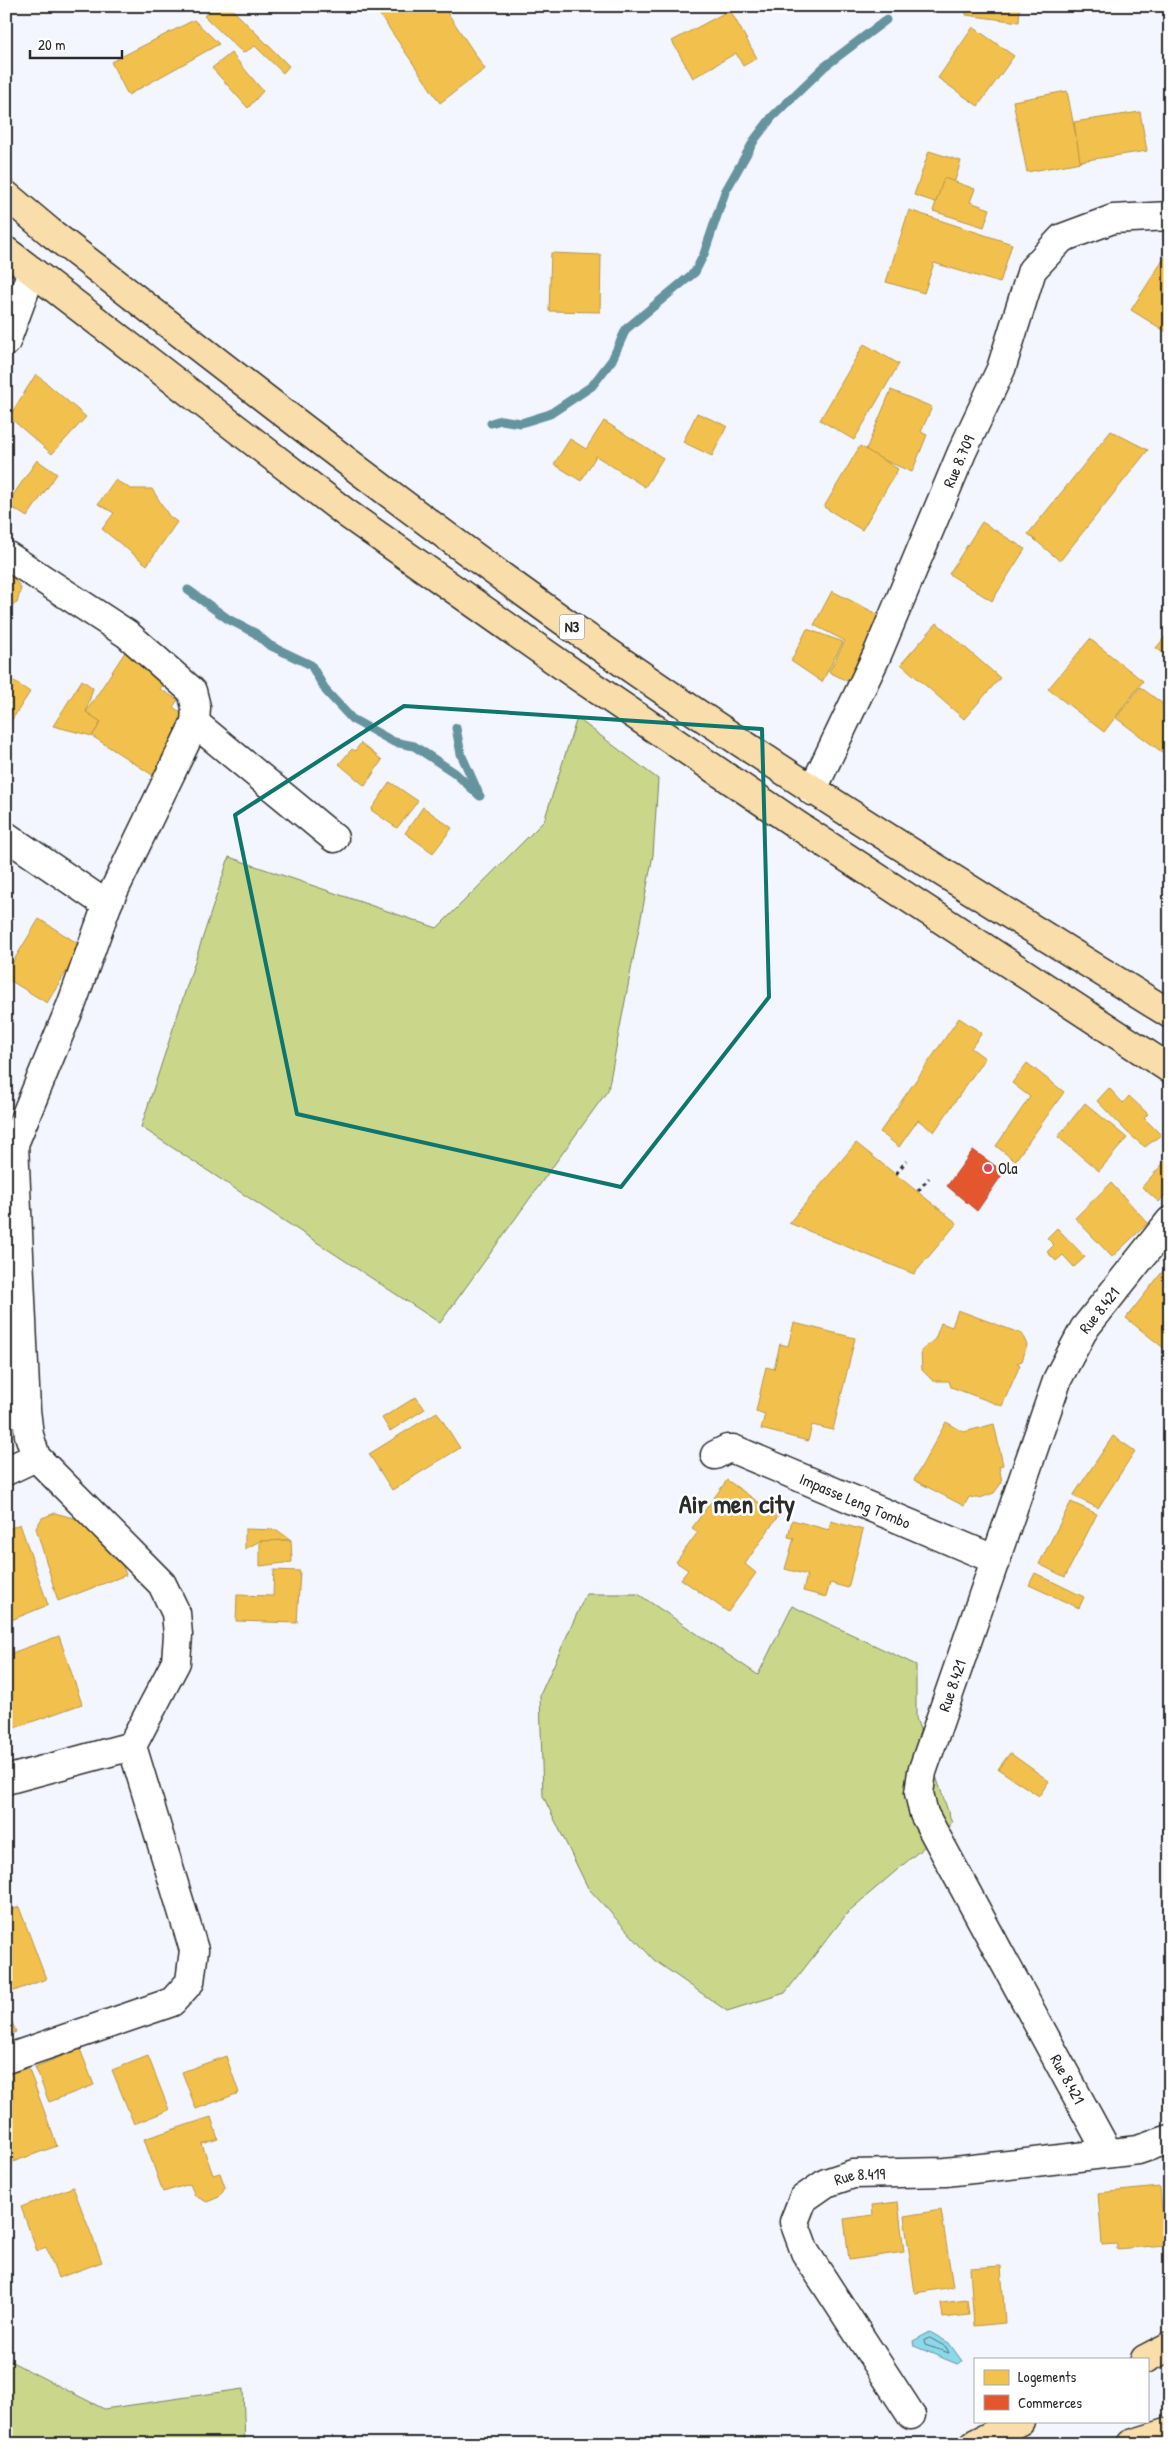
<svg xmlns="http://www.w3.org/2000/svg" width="1176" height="2450" font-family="'Patrick Hand',sans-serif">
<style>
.green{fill:#cad78b;stroke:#7a815b}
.water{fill:#8cd9eb;stroke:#65939e}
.homes{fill:#f2c14e;stroke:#b69444}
.shops{fill:#e4572e;stroke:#ac4a2d}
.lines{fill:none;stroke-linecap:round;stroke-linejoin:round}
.shore{stroke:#527178;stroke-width:1}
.stream{stroke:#65939e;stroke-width:9}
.street-casing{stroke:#2b2b2b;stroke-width:31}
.highway-casing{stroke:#2b2b2b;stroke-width:31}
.path{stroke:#2b2b2b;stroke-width:3;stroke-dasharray:4 4;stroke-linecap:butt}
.street{stroke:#fff;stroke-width:28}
.highway{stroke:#f9ddab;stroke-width:28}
.marked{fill:none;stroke:#0f766e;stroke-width:4;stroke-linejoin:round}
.poi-dot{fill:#d1495b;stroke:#fff;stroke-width:2}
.labels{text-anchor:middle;stroke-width:5;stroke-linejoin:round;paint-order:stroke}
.shield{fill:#fff;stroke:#6b6b6b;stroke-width:1}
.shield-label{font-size:15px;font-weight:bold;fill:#2b2b2b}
.street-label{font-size:16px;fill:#2b2b2b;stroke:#fff}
.poi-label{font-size:16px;fill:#2b2b2b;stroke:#fff;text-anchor:start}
.town-label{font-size:26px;font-weight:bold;fill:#2b2b2b;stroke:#fff}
</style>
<rect width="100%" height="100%" fill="#f3f5ff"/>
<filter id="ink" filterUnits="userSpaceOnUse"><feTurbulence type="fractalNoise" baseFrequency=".02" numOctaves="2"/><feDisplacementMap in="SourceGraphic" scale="10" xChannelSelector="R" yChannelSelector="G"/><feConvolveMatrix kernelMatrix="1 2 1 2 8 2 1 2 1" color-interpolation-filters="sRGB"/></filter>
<g filter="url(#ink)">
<g class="green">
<polygon points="577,718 658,779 653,855 608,1090 440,1323 141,1127 229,857 437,928 544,821"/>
<polygon points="586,1594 638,1594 758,1675 792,1606 916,1665 916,1718 952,1823 849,1911 785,1993 727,2011 654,1960 588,1888 543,1796 540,1695"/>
<polygon points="6,2359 104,2409 243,2389 245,2444 6,2444"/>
</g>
<polygon class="water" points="930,2332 949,2343 962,2361 957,2364 914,2346 913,2341"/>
<g class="homes">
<polygon points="215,6 229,6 289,66 283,73 255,46 243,53 204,16"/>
<polygon points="374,6 443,6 485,69 440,103"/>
<polygon points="967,6 1020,6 1019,22 966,15"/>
<polygon points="730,10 757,58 743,66 736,53 693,78 672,41"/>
<polygon points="194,20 219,44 128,95 111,62"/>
<polygon points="973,27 1014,56 978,106 938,78"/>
<polygon points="231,53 263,91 248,108 212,68"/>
<polygon points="1067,91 1081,162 1027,172 1013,101"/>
<polygon points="1140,112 1147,151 1080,161 1074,122"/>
<polygon points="929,151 961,161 947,206 914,195"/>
<polygon points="944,178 975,189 970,202 990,209 984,227 933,211"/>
<polygon points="909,210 1012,244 1000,283 934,263 924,293 886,282"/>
<polygon points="1170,249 1170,330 1168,333 1131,310"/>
<polygon points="551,253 601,255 600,312 549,311"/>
<polygon points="864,344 899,364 854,440 820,420"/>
<polygon points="36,374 86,417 52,454 9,417"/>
<polygon points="891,390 932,407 921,432 927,435 912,472 865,452"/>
<polygon points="697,413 727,426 712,456 683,442"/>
<polygon points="604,421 663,458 645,487 596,456 581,481 554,464 570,439 586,449"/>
<polygon points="1111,431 1148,450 1060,561 1028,534"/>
<polygon points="860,446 898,469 862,530 824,507"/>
<polygon points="37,460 57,474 27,517 7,504"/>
<polygon points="115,480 131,489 152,489 169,516 177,522 147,565 102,529 114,513 98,504"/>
<polygon points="982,522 1025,549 992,601 949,574"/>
<polygon points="6,575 11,575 21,588 17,603 6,607"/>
<polygon points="832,591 891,621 859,687 829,672 845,641 814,625"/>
<polygon points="937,623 1000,678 964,719 901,664"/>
<polygon points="807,629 843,642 822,682 791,661"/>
<polygon points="1170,631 1170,658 1156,648"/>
<polygon points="1090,639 1143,681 1104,732 1048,689"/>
<polygon points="127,649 168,676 160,689 178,700 173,707 190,719 157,778 92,736 101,722 86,712"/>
<polygon points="6,676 30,692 6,729"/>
<polygon points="82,680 93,688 86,712 101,722 92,736 53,726"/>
<polygon points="1140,687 1170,709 1170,758 1116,718"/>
<polygon points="361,743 382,760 365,786 339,764 352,749 355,751"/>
<polygon points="390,782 418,801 397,828 371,810"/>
<polygon points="423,807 452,828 433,853 405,833"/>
<polygon points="39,919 82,946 47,1003 6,978 6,973"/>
<polygon points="959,1018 982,1033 971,1048 985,1058 934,1132 918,1120 899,1147 880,1132"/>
<polygon points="1027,1063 1064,1092 1015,1161 996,1146 1030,1097 1012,1083"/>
<polygon points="1109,1088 1123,1103 1129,1096 1148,1114 1144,1118 1161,1135 1145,1147 1129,1134 1097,1101"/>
<polygon points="1085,1103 1127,1138 1099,1171 1058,1137"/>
<polygon points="856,1143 957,1223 914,1274 789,1223"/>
<polygon points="1168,1158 1170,1189 1159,1202 1142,1187"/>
<polygon points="1111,1183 1148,1223 1112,1257 1075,1218"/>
<polygon points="1057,1228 1085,1257 1074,1267 1063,1255 1056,1261 1047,1252 1054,1245 1047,1238"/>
<polygon points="1170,1262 1170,1353 1126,1318"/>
<polygon points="958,1310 1022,1334 1027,1345 1022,1361 1017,1363 1020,1365 1002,1406 951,1387 949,1381 933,1381 922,1370 921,1351 935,1339 941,1323 952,1327"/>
<polygon points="794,1323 855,1338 833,1430 812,1425 808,1441 761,1429 765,1414 756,1411 766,1367 774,1369 780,1344 788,1346"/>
<polygon points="416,1397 425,1409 390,1431 382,1418"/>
<polygon points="437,1412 460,1448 392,1490 369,1454"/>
<polygon points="946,1422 964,1432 994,1424 1003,1465 999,1466 1002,1482 994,1493 980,1498 969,1497 964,1506 914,1480"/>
<polygon points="1113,1436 1135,1451 1098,1508 1073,1496"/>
<polygon points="727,1480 778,1516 745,1564 756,1573 728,1612 681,1579 688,1570 676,1562 698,1532 692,1528"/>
<polygon points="1071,1502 1097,1514 1065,1577 1039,1564"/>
<polygon points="55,1513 91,1523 111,1534 126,1575 58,1601 36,1528 42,1518"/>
<polygon points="792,1520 829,1530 831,1521 863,1530 848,1588 830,1583 826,1597 803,1591 807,1575 785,1569 794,1538 788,1537"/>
<polygon points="20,1524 48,1605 9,1621 6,1614 6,1605 9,1604 6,1597 6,1530"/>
<polygon points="245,1529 277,1530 291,1540 260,1541 245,1549"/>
<polygon points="291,1540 292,1562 260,1566 260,1541"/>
<polygon points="274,1570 300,1571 297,1623 236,1621 237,1595 273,1596"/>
<polygon points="1035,1573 1084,1597 1079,1608 1029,1585"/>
<polygon points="59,1636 82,1704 9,1730 6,1724 6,1655"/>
<polygon points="1010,1753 1049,1781 1039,1796 998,1769"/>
<polygon points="19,1907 46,1979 6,1994 6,1912"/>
<polygon points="6,2007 16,2032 6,2036"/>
<polygon points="80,2049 94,2085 49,2102 35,2067"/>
<polygon points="148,2056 169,2110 134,2124 112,2070"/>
<polygon points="226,2056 239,2093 196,2109 182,2072"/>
<polygon points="28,2067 57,2146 10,2163 6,2154 6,2075"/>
<polygon points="211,2117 218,2139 202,2144 213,2175 220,2173 225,2187 219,2197 207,2202 195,2196 190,2184 163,2192 144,2139"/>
<polygon points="73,2187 102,2262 58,2278 46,2247 37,2251 21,2207"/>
<polygon points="1160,2187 1165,2245 1117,2249 1117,2244 1102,2245 1098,2193"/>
<polygon points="898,2202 904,2252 849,2260 844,2219 873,2215 872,2205"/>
<polygon points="941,2210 953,2287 915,2293 904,2216"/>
<polygon points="1001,2266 1005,2323 974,2326 970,2268"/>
<polygon points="967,2300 969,2315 943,2318 941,2303"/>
</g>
<polygon class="shops" points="973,1150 1004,1172 977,1211 947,1186"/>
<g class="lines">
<polygon class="shore" points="930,2338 946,2347 949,2353 925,2345 924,2341"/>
<g class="stream">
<polyline points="491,423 501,420 521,423 550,414 592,386 612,360 626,329 695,272 704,254 725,192 755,139 772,117 824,67 886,20"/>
<polyline points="188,590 228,619 255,633 269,645 311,665 326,691 352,719 394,742 414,746 455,773 480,796"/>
<polyline points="456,728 461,754 478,792"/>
</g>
<defs>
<g id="street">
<polyline points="6,342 32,271"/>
<polyline points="6,555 127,634 192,691 196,707 195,723 107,905 72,1003 14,1144 26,1410 29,1435 36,1457 162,1584 176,1613 178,1635 176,1662 132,1746 194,1950 190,1982 172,2002 6,2059"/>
<polyline points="195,723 334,838"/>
<path id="s1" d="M812,791l65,-136 85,-203 39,-83 31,-99 30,-32 51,-19 57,-3"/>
<polyline points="6,836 107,905"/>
<path id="s2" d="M715,1455l12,-6h6l263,111"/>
<polyline points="6,1471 36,1457"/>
<polyline points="6,1780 132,1746"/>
<path id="s3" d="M1108,2153l-184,-339 -5,-21 3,-21 136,-394 26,-49 86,-108"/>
<path id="s4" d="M911,2415l-106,-163 -11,-30 9,-23 23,-16 27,-9 92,-2 64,-7 129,-15 32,-11"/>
</g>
<g id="highway">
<path d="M6,195l44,37c176,136 350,274 532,402 191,135 390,257 588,380"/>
<polyline points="6,251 346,513 576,675 797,825 1170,1069"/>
<polyline points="1145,2359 1170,2346"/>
<polyline points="974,2444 1020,2421"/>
<polyline points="1131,2444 1170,2432"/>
</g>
</defs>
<use href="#street" class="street-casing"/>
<use href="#highway" class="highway-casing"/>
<g class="path">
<polyline points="896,1174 906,1161"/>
<polyline points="918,1191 929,1178"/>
</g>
<use href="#street" class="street"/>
<use href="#highway" class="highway"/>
</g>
</g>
<path class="marked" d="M404,706l358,23 7,268 -148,190 -324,-73 -62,-299z"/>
<circle class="poi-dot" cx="988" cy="1168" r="5"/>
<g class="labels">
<rect class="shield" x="559.5" y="614.5" width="25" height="25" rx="4"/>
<g class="shield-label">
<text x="572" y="632">N3</text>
</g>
<g class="street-label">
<text dy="6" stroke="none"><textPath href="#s1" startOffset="361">Rue 8.709</textPath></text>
<text dy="6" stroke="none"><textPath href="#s3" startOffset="925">Rue 8.421</textPath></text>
<text dy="6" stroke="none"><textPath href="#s2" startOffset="152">Impasse Leng Tombo</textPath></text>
<text dy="6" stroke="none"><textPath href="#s3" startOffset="520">Rue 8.421</textPath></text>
<text transform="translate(1068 2079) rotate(61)" y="6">Rue 8.421</text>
<text dy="6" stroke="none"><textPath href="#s4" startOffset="314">Rue 8.419</textPath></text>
</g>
<g class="poi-label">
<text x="998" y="1174">Ola</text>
</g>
<g class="town-label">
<text x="737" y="1513">Air men city</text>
</g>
</g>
<rect width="1176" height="2450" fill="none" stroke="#fff" stroke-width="25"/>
<rect x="12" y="12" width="1151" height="2425" fill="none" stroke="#2b2b2b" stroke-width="2" filter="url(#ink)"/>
<rect x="974" y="2358" width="175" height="65" fill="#ffffff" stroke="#aaaaaa"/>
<rect x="984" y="2370" width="25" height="15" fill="#f2c14e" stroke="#aaaaaa"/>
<text x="1018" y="2382" font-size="15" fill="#2b2b2b">Logements</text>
<rect x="984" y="2395" width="25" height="15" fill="#e4572e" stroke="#aaaaaa"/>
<text x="1018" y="2408" font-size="15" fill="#2b2b2b">Commerces</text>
<path d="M30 50v8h92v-8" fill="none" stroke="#2b2b2b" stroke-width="2.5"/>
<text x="38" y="50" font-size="15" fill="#2b2b2b" stroke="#ffffff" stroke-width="4" paint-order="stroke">20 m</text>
</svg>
